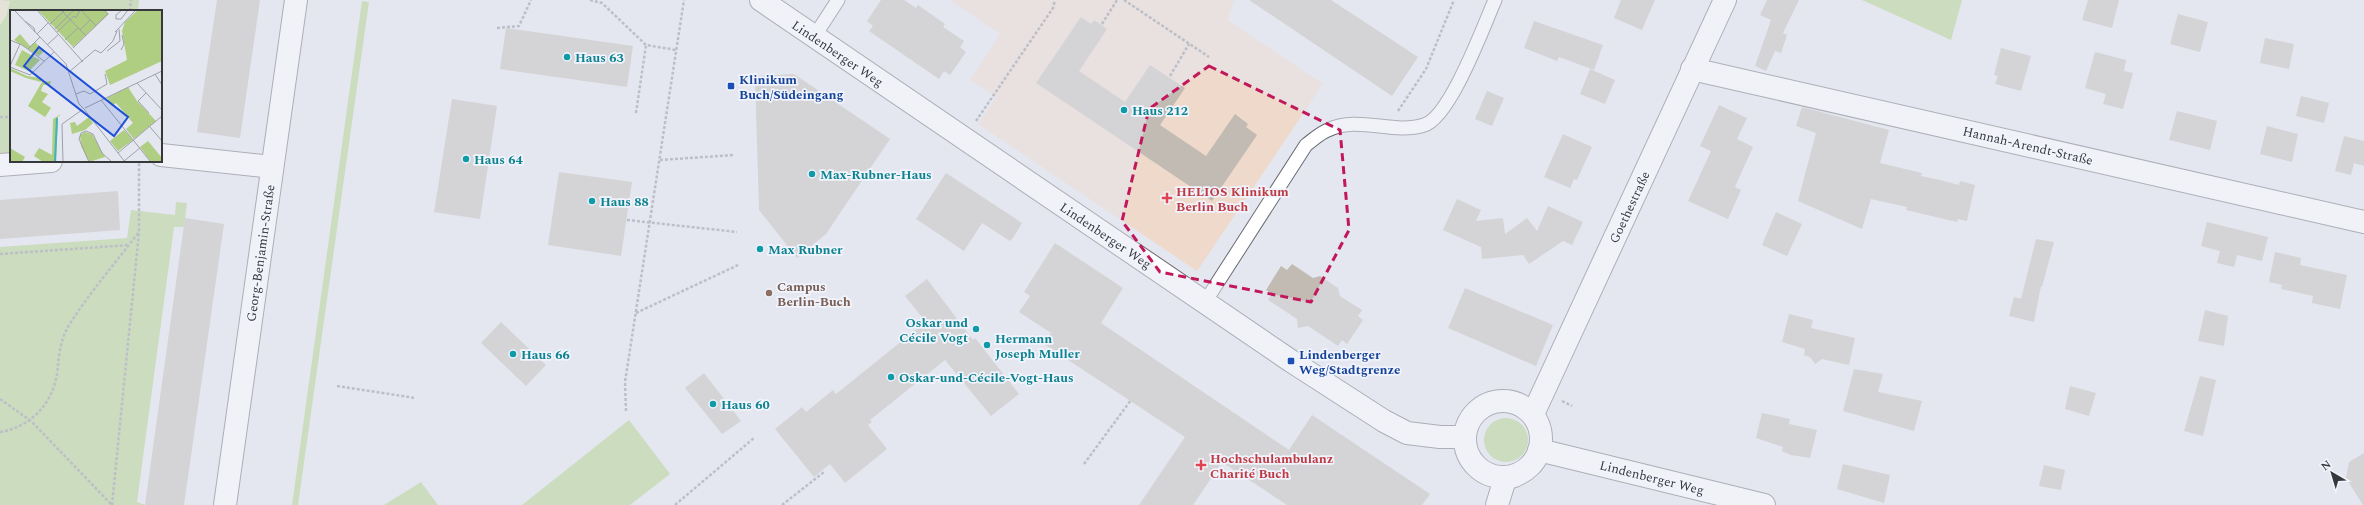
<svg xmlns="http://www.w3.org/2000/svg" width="2364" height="505" font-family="Spectral,serif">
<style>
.medical{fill:#eed9cb}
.green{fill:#afce81}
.sand{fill:#e7deb9}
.building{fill:#c2bbb4}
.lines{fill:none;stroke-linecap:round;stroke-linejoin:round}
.service-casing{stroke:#696b73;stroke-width:15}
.minor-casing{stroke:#696b73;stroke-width:24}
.path{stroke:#8d8f96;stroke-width:2.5;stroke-dasharray:3 2;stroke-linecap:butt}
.service{stroke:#fff;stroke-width:13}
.minor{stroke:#fff;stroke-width:22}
.marked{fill:none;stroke:#c2185b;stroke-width:3;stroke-dasharray:8 5;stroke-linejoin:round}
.culture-dot{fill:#0f9aa8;stroke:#f1f4fd;stroke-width:1.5}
.transit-dot{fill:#1a4fb4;stroke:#f1f4fd;stroke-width:1.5}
.health-dot{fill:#e0444e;stroke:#f1f4fd;stroke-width:1.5}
.education-dot{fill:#8d6e63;stroke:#f1f4fd;stroke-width:1.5}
.labels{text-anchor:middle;stroke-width:3.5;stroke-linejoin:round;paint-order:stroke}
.street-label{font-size:13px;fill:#37383c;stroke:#f1f4fd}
.culture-label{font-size:13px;font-weight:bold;fill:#0d838f;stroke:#f1f4fd;text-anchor:start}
.transit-label{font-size:13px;font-weight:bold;fill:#164399;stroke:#f1f4fd;text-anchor:start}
.health-label{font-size:13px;font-weight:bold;fill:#be3a42;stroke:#f1f4fd;text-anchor:start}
.education-label{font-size:13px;font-weight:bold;fill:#785e54;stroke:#f1f4fd;text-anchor:start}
.inset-river{fill:none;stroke:#3eb3bf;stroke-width:2}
.inset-road{fill:none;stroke:#9fa1a8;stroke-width:1}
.view{fill:#1d4ed8;fill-opacity:0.15;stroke:#1d4ed8;stroke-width:2}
.inset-edge{fill:none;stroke:#37383c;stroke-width:2}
</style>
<rect width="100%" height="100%" fill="#e4e7f0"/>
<polygon class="medical" points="950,0 1234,0 1228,20 1323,84 1197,271 978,124 996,97 970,80 1000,34"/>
<g class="green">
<polygon points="0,0 139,0 138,11 11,11 11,158 0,159"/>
<polygon points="1862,0 1962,0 1951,40"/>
<polygon points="362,1 369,2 298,505 292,505"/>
<polygon points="176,202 187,203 184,227 174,227 137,502 145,505 0,505 0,247 127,238 131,210 175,215"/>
<circle cx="1506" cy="440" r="22"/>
<polygon points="629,420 670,474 630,505 522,505"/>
<polygon points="421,482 438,505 384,505"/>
</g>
<polygon class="sand" points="0,0 10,1 6,16 0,25"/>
<g class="building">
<polygon points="217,0 260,0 240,138 197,132"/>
<polygon points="881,0 904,0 916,8 918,5 945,24 943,27 964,41 960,47 966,52 950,75 944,71 939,79 869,31 873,26 867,21"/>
<polygon points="1249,0 1331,0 1418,57 1392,96"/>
<polygon points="1621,0 1655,0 1642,30 1614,18"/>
<polygon points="1767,0 1799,0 1783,33 1787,35 1781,53 1775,51 1766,71 1755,66 1771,20 1760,15"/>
<polygon points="2088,0 2119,0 2112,28 2082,20"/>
<polygon points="2178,14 2208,22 2200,52 2170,44"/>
<polygon points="1081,17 1091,24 1094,20 1107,29 1079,71 1125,102 1150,65 1185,88 1160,125 1206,156 1235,114 1248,124 1246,127 1257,135 1212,201 1036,83"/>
<polygon points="1534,21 1603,45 1594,70 1559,57 1557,61 1524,48"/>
<polygon points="506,28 633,46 627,87 500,69"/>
<polygon points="2265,38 2294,44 2289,69 2260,63"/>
<polygon points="2001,48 2031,56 2021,91 1995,84 1998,76 1994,75"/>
<polygon points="2095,52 2126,60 2124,71 2133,73 2123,109 2103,104 2106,94 2085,88"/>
<polygon points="1590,69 1615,80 1605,104 1580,94"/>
<polygon points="794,74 890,139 826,234 797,258 759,210 755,76"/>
<polygon points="1487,91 1504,98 1492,126 1475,119"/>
<polygon points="2301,96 2329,103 2324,123 2296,116"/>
<polygon points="452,99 497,106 480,219 434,212"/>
<polygon points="1719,105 1747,118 1737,139 1753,147 1735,187 1741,190 1728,219 1688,201 1711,151 1700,146"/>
<polygon points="1802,107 1889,130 1880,163 1922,173 1921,176 1940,180 1959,185 1960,181 1975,185 1967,221 1958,219 1957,222 1906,210 1907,207 1871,199 1862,229 1798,201 1816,133 1796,126"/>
<polygon points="2177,111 2217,121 2210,150 2169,140"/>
<polygon points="2267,126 2298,134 2292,162 2260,154"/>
<polygon points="1563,134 1592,147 1577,180 1574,179 1570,188 1544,177"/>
<polygon points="2344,136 2364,141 2364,166 2354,163 2351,175 2335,171"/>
<polygon points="559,172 632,182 621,256 548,245"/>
<polygon points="946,173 1022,223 1013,238 1010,241 982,223 964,251 916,219"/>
<polygon points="118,191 120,230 0,239 0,200"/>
<polygon points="1457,199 1481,210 1476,221 1503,218 1505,234 1527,218 1537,231 1548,206 1583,222 1572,245 1563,241 1529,264 1523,255 1482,259 1481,247 1443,230"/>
<polygon points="1776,212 1802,224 1787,256 1762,245"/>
<polygon points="185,218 224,224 184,505 145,505"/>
<polygon points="2207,222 2268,237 2262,261 2237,255 2234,267 2217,263 2220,251 2201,246"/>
<polygon points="2036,239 2054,242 2042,287 2041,286 2034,322 2009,316 2014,297 2021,299"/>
<polygon points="1055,243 1123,288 1101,323 1289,450 1312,415 1430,494 1422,505 1287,505 1222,462 1193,505 1139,505 1185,437 1044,344 1051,333 1019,312 1030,296 1024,292"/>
<polygon points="2275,252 2301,258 2300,265 2347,275 2340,309 2312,303 2313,296 2281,289 2282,285 2269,282"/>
<polygon points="1292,264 1313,278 1320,276 1338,288 1340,296 1362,310 1358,316 1363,320 1347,344 1342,340 1338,346 1308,326 1298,328 1297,319 1268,300 1272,294 1266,290 1281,266 1287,270"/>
<polygon points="927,279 973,340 975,338 1019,394 991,416 945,360 870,420 872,422 868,425 887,449 845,483 830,464 814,477 775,429 802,407 806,412 833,390 836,394 918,328 917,327 925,321 905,296"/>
<polygon points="1465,288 1553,325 1536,366 1448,328"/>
<polygon points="2205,310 2228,316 2224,346 2198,341"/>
<polygon points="1789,314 1813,320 1811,328 1855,338 1849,365 1822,359 1815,364 1810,357 1804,355 1805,349 1782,342"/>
<polygon points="501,322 546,365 526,386 481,343"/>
<polygon points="1854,369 1883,374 1878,392 1922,401 1914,431 1843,411"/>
<polygon points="704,373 741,421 722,434 685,388"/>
<polygon points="2200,376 2216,380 2203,436 2184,431"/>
<polygon points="2070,386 2096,393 2089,416 2065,409"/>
<polygon points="1762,413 1790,419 1789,424 1817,430 1810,458 1791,455 1782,451 1783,447 1756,438"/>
<polygon points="2364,453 2364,505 2363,505 2346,478 2349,462"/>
<polygon points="1843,464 1890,475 1884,503 1837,489"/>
<polygon points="2044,465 2065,470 2061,490 2039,486"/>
</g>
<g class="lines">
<defs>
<g id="service">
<polyline points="814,37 838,0"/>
<path d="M1205,302l101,-157c7,-5 14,-12 22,-15 30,-15 65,5 96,-5 26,-7 60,-100 71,-125"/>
</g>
<g id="minor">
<polyline points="761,0 1291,361 1384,421 1407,433 1440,437 1465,437"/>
<polyline points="1692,69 2364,222"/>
<polyline points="161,155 272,167"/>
<polyline points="0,165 51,161"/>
<circle cx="1503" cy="439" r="38"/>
<polyline points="1533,414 1725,0"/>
<polyline points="1539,450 1764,505"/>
<polyline points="225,505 296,0"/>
<polyline points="1497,505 1505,479 1514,476"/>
</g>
</defs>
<use href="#service" class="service-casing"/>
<use href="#minor" class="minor-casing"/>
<g class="path">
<polyline points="590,0 602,3 646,45 676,50"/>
<polyline points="1124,0 1209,57"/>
<polyline points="130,11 131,0"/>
<polyline points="1102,24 1117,0"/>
<polyline points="497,28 519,26 531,0"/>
<polyline points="1170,76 1189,44"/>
<polyline points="1398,111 1426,69 1454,0"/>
<polyline points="636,113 646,45"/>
<polyline points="0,117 11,117"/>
<polyline points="976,121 1053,8 1055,0"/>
<polyline points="660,160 734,155"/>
<polyline points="627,220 737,232"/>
<polyline points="0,254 129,245"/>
<polyline points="636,313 738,265"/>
<polyline points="337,386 415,398"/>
<polyline points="0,399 31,421 112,505"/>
<polyline points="1562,401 1572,406"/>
<polyline points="626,411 625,382 684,0"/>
<path d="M0,432c30,-5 52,-27 57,-58 2,-19 3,-36 14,-52 20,-31 45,-60 68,-90"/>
<polyline points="1084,464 1131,400"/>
<polyline points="112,505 139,232 139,161"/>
<polyline points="675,505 754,438"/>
<polyline points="782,505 824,472"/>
</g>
<use href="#service" class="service"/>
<use href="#minor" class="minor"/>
</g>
<path d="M0 0H2364V505H0ZM1209,66l131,64 9,100 -38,72 -151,-30 -38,-51 27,-112z" fill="#e4e7f0" fill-opacity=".55" fill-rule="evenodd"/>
<path class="marked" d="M1209,66l131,64 9,100 -38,72 -151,-30 -38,-51 27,-112z"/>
<g class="culture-dot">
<circle cx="567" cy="57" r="4"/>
<circle cx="1124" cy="110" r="4"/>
<circle cx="466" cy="159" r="4"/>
<circle cx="812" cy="174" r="4"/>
<circle cx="592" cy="201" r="4"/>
<circle cx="760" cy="249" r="4"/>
<circle cx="976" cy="329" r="4"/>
<circle cx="987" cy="345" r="4"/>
<circle cx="513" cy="354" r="4"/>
<circle cx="891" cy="377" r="4"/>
<circle cx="713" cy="404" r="4"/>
</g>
<g class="transit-dot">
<rect x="727" y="82" width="8" height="8" rx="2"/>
<rect x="1287" y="357" width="8" height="8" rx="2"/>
</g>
<g class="health-dot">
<path d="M1165 192h4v4h4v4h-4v4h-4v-4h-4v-4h4z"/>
<path d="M1199 459h4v4h4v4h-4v4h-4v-4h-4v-4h4z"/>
</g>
<circle class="education-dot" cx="769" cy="293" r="4"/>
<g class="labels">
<g class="street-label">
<text transform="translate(838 53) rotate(34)" y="5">Lindenberger Weg</text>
<text transform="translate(2028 145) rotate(13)" y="5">Hannah-Arendt-Straße</text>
<text transform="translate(1629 207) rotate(-65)" y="5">Goethestraße</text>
<text transform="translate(1106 235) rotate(34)" y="5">Lindenberger Weg</text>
<text transform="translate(260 253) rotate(-82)" y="5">Georg-Benjamin-Straße</text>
<text transform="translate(1652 477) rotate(14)" y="5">Lindenberger Weg</text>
</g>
<g class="culture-label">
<text x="575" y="62">Haus 63</text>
<text x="1132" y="115">Haus 212</text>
<text x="474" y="164">Haus 64</text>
<text x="820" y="179">Max-Rubner-Haus</text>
<text x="600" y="206">Haus 88</text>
<text x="768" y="254">Max Rubner</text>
<text x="968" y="327" text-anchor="end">Oskar und<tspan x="968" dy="15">Cécile Vogt</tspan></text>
<text x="995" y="343">Hermann<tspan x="995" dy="15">Joseph Muller</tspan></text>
<text x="521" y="359">Haus 66</text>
<text x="899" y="382">Oskar-und-Cécile-Vogt-Haus</text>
<text x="721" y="409">Haus 60</text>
</g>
<g class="transit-label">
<text x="739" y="84">Klinikum<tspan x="739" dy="15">Buch/Südeingang</tspan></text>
<text x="1299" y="359">Lindenberger<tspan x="1299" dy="15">Weg/Stadtgrenze</tspan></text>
</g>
<g class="health-label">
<text x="1176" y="196">HELIOS Klinikum<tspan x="1176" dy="15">Berlin Buch</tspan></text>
<text x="1210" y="463">Hochschulambulanz<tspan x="1210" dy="15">Charité Buch</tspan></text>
</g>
<g class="education-label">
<text x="777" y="291">Campus<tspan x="777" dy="15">Berlin-Buch</tspan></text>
</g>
</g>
<g transform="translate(10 10)">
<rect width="152" height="152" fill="#e4e7f0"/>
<path d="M28,0h67l4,4 -36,33zM128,0h24v51l-52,24 -5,-14 22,-11 -5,-29 3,-9zM10,24l10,12 5,-4 9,9 -5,5 -25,-16zM12,40l18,10 -11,11 -14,-6zM0,58l17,8 14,2v4l-15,-4 -16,-7zM41,71l-1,4h-7l-2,6 7,3 -6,8 9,6 -6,9 -17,-11 14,-24zM118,77l9,14 19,20 -22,18 -8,-10 7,-6 -17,-20 -4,3 -5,-8zM51,104l-3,3 -2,45h-13l-9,-6 5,-8 13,7 1,-36zM79,107l4,6 -8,7 -13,4 -2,-11 5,-1 2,4zM114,120l9,10 -15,11 -8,-10zM75,122l7,2 13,23 -16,5 -8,-16 -1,-11zM138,131l14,17v4h-11l-11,-15zM0,138l15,9 -3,5h-12z" fill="#afce81"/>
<path class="inset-river" d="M45,152l2,-44"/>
<path class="inset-road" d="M4,0l52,54 13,40 5,5M27,0l46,52M51,0l25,26M71,0l15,16M112,0l-6,5v4h5l7,-9M15,11l9,7 1,4M40,14l15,-14M45,19l19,-19M70,20l10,-10M47,22l17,-16 2,2 4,-8M105,22l21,-22M27,24l12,-12M0,30l12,5 22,16M55,30l13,-12M37,35l12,-11M63,38l35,-34 -4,-4M18,39l12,-12M111,40l3,-6 -2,-9M97,41l13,-10 -1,-12M0,56l10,-22M0,57l20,8 24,-23M59,62l26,-22 6,3 12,-12 4,-10M145,64l7,11M127,73l25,27M136,83l-8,8 11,12M66,84l8,-3 6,3 17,-10 -2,-10M91,90l49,61M75,98l77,-37M74,99l41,53M140,117l12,14M108,143l44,-37M114,151l16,-13M53,152l-1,-38 20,-14M79,152l-10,-23 2,-6 5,-2 7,3 9,19 10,9"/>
<path class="view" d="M29,37l89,70 -14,19 -90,-70z"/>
<rect width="152" height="152" class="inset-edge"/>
</g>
<g transform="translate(2332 473) rotate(322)" stroke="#f1f4fd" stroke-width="3" paint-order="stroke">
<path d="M0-3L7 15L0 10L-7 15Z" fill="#37383c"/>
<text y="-6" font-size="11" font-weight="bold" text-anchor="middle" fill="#37383c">N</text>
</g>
</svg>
